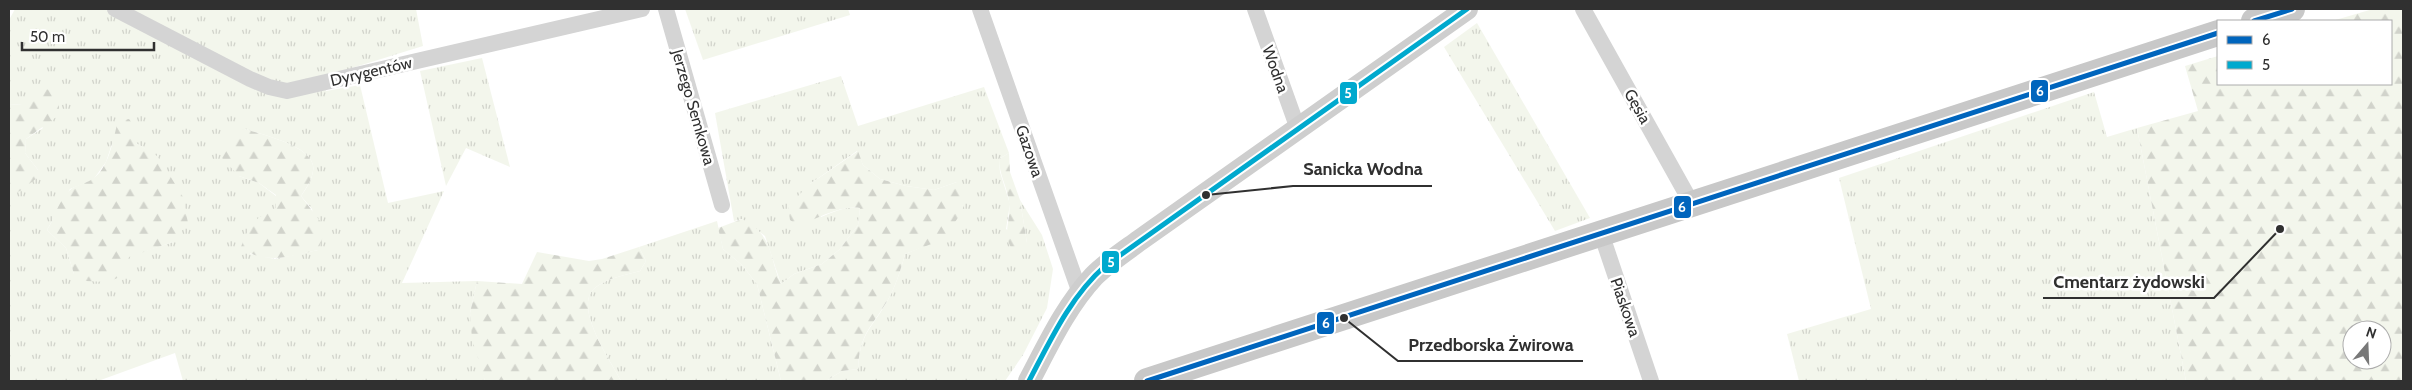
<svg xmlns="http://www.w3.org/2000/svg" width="2412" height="390" font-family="Cabin,sans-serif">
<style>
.grass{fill:url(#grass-tufts);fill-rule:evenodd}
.forest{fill:url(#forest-firs);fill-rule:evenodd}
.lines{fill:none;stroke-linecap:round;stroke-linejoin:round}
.street{stroke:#d4d4d4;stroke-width:16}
.secondary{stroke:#cecece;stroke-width:22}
.primary{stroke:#c8c8c8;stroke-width:26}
.bus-1-casing{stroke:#fff;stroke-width:9}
.bus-2-casing{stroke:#fff;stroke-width:9}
.bus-1{stroke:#0065bd;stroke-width:5}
.bus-2{stroke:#00a9ce;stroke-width:5}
.labels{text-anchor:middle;stroke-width:5;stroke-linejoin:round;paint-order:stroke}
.street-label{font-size:16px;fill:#303030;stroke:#fff}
.leader{fill:none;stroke:#303030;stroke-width:2}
.callout-dot{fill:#303030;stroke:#fff;stroke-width:2}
.callout-label{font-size:18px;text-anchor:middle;font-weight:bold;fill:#303030;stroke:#fff;stroke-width:5;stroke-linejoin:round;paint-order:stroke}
.line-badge{stroke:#fff;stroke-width:2}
.badge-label{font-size:14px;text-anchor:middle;font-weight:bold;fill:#fff}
</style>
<defs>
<pattern id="grass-tufts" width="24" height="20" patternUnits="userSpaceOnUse" patternTransform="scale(1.25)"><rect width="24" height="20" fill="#f3f6ec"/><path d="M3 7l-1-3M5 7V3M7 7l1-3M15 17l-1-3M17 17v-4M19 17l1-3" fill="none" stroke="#d1d3cb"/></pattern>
<pattern id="forest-firs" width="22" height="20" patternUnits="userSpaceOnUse" patternTransform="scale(1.25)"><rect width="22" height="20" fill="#f3f6ec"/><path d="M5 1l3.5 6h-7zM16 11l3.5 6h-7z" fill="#d1d3cb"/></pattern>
</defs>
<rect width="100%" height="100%" fill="#fff"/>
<g class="grass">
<path d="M15,9h401l7,37 -100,31 3,14 34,-6 28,118 56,-12 -42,92 75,-2 -7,32 15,68h-302l-8,-28 -77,28h-89v-185l29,-26 -13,-17 1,-14 17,-11 -21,-23 -13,-1v-84zM245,129c18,6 73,18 68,42 -1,9 -7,18 -12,25l11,13 6,41 -43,9 -25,-5 26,-45v-13l-17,-13 -20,-7zM136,143c45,27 37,52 37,99l-99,32 -8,-26 -19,-18 23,-41 23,-9 13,-18 6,-18z"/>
<polygon points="685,9 848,9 850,15 703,60"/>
<polygon points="1477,23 1590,218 1555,231 1444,47"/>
<polygon points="482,58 510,167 466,148 446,186 420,71"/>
<path d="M841,76l17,50 126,-39 25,66 -10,6 1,13 10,32 -4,25 21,14 -7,-43 22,35 11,34 -6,39 -24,47 -18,26h-179l16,-10 16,-2c2,-38 15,-41 31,-71 7,-13 12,-29 16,-44l29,-12 23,-60 -23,8 -28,-4 -26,-7 -17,-14 -6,-14 -47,33 11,33c13,-5 25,-11 39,-9l-2,17 -18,24 -18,15 -28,10 -13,10 -16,-48 -23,-17 -8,2 -19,-108z"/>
<polygon points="2094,92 2107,137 2137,128 2186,381 1799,381 1787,334 1871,309 1839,178"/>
<path d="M717,221l6,28 19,16 15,19 24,97h-160c-10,-20 -50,-76 -25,-94 12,-9 29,-12 44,-16l6,-10 -7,-14z"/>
</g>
<g class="forest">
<path d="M2373,9h30v372h-217l-49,-253 61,-17 -13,-45 33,-10v28h173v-63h-59zM2352,330h30v30h-30z"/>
<polygon points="46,89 59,93 59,115 26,139 25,153 38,170 38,177 22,190 9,196 9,104 22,105 40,91"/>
<path d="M129,119l9,12 -2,12 21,13 7,10 19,31 5,26 -15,19 -44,15 -7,19 -14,6 -22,-1 -12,-7 -8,-26 -19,-18c9,-13 10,-29 23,-40 5,-5 15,-6 21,-10 18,-10 22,-41 27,-59z"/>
<path d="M245,129c18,6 73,18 68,42 -1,9 -7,17 -12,25l25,33 -8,21c-26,6 -55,16 -77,-3 9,-24 13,-28 35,-39v-13l-17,-12 -20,-7 -17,-18c0,-20 4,-23 23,-29z"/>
<path d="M858,151l5,14 17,14 26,7 28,4 23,-8 8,21 -5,12 -13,18 -13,10 -29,11c-4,15 -9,31 -16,44 -17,30 -29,33 -31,71l-16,2 -16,10h-45l-24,-97 -15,-19 -19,-16 -5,-21 24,-9c32,17 26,35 39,65l13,-10 28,-10 18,-15 18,-24 2,-17c-20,-3 -43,11 -62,18l-8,-6 -2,-14 22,-22z"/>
<path d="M1009,153l1,19 10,28 7,43 -6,11h-5c-17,-19 -4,-32 -7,-53 -2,-14 -10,-27 -10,-42z"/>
<path d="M639,247l7,14 -6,10c-15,4 -32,7 -44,16 -25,18 15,74 25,94h-136l-13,-42 -2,-26 7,-32 45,3 15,-32 52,9 13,-2z"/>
</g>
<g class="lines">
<g class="street">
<polyline points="115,9 250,79 269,87 287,91 642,9"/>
<polyline points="666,9 722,205"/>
<polyline points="980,9 1080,293"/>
<polyline points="1255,9 1298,129"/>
<polyline points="1583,9 1692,204"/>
<polyline points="1601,233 1651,381"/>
</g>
<path class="secondary" d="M1029,381c19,-36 37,-75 65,-105 14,-14 31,-25 46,-36l327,-231"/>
<g class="primary">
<polyline points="2254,21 2292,9"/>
<polyline points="1147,381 2218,33"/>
</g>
<defs>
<g id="bus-1">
<polyline points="2254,21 2292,9"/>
<polyline points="1147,381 2218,33"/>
</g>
<path id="bus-2" d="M1029,381c21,-40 41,-84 76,-115l362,-257"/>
</defs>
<use href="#bus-1" class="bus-1-casing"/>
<use href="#bus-2" class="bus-2-casing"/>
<use href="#bus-1" class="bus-1"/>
<use href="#bus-2" class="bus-2"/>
</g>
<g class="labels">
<g class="street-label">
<text transform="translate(1276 69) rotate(70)" y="6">Wodna</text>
<text transform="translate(371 71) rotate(-13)" y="6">Dyrygentów</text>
<text transform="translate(1638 106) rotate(61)" y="6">Gęsia</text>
<text transform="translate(694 107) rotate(74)" y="6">Jerzego Semkowa</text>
<text transform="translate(1030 151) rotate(71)" y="6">Gazowa</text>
<text transform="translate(1626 307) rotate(71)" y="6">Piaskowa</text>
</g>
</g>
<path class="leader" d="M1206 195L1293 186H1432M2280 229L2214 298H2043M1344 318L1398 361H1583"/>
<g class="callout-dot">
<circle cx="1206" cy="195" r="5"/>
<circle cx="2280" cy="229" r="5"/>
<circle cx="1344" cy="318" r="5"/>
</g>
<g class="callout-label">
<text x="1363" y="175">Sanicka Wodna</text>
<text x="2129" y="288">Cmentarz żydowski</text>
<text x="1491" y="351">Przedborska Żwirowa</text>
</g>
<g class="line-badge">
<rect x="2030" y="79" width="19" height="24" rx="5" fill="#0065bd"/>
<rect x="1339" y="81" width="19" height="24" rx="5" fill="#00a9ce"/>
<rect x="1673" y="195" width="19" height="24" rx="5" fill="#0065bd"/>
<rect x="1101" y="250" width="19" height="24" rx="5" fill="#00a9ce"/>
<rect x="1316" y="311" width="19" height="24" rx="5" fill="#0065bd"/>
</g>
<g class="badge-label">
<text x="2040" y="96">6</text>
<text x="1348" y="98">5</text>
<text x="1682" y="212">6</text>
<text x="1111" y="267">5</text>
<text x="1326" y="328">6</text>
</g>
<rect width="2412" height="390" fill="none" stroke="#303030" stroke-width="20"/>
<rect x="2217" y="20" width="175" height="65" fill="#ffffff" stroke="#acacac"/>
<rect x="2227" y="36" width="25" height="8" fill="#0065bd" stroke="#acacac"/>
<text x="2262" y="45" font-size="15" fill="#303030">6</text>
<rect x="2227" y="61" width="25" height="8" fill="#00a9ce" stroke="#acacac"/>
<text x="2262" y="70" font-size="15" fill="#303030">5</text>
<g transform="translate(2367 345) rotate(19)"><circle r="24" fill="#ffffff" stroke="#acacac"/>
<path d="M0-4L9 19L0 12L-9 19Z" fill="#787878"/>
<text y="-8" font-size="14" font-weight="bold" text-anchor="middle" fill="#303030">N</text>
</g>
<path d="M22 42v8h132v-8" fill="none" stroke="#303030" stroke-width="2.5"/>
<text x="30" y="42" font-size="15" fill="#303030" stroke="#ffffff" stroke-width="4" paint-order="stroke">50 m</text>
</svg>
